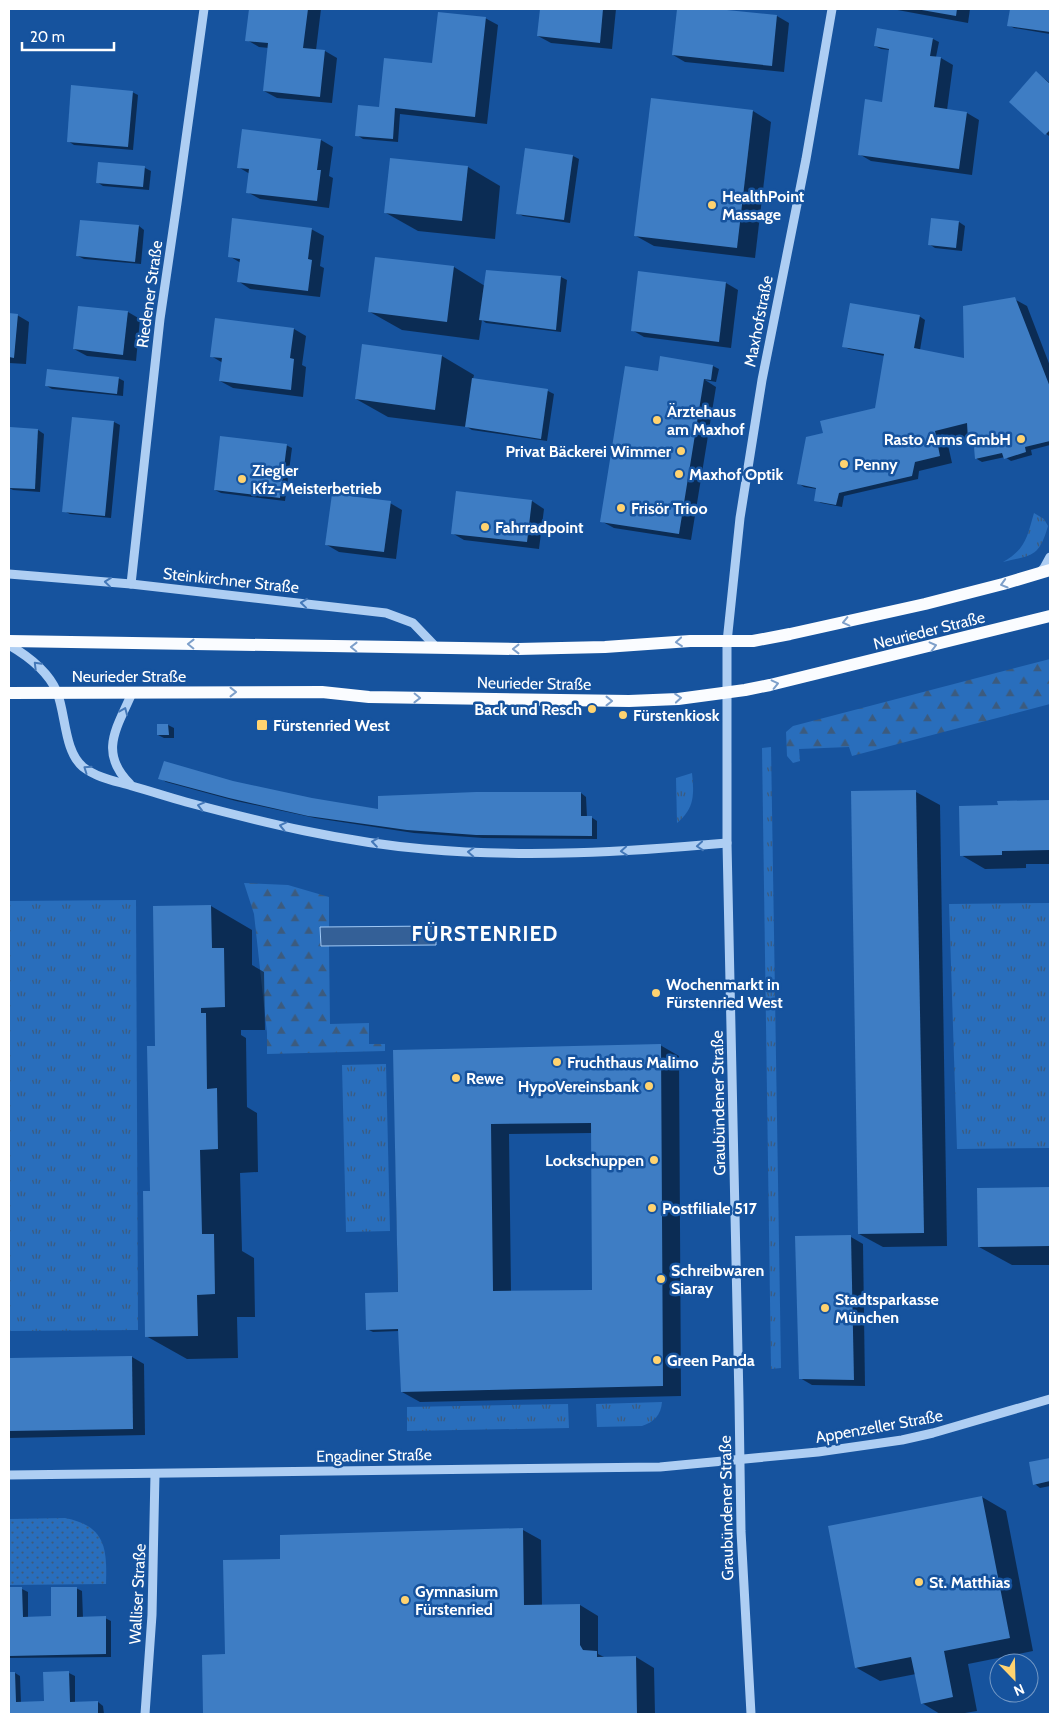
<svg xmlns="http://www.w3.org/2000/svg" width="1059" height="1723" font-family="Cabin,sans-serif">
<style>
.grass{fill:url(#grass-tufts)}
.forest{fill:url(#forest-firs)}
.park{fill:url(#park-dots)}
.water{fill:#346097;stroke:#a0c9f6}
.shadow{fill:#0007;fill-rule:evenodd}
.building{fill:#3e7dc4;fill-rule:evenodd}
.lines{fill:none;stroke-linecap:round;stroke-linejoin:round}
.minor{stroke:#aecef3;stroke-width:9}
.major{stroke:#fafcff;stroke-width:12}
.oneway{stroke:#4478b8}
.oneway2{stroke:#7d9fca}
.poi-dot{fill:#ffd370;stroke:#16539e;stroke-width:2}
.labels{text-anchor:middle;stroke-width:5;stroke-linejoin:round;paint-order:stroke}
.poi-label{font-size:16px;font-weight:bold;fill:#fff;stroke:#16539e;text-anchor:start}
.street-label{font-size:16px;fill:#fff;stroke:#16539e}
.district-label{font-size:21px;font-weight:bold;letter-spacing:1px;fill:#fff;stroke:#16539e}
</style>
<defs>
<pattern id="grass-tufts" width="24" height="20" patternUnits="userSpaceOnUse" patternTransform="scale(1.25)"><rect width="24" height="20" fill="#296ebc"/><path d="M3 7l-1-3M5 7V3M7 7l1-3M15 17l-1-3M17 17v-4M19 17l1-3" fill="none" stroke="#3c5b7e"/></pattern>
<pattern id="forest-firs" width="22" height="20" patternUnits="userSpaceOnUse" patternTransform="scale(1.25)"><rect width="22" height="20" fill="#296ebc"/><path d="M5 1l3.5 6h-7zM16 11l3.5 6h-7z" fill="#3c5b7e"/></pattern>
<pattern id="park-dots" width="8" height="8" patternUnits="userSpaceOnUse" patternTransform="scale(1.25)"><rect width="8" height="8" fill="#296ebc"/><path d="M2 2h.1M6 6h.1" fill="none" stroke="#3c5b7e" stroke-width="1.8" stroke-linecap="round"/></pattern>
</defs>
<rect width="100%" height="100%" fill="#16539e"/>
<g class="grass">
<polygon points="758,305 764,306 756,351 750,350"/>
<path d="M1034,513l10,6 4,7c-9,31 -15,29 -45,36 23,-13 24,-25 31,-49z"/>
<polygon points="771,747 781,1368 771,1369 762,748"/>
<path d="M692,773c2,21 3,35 -15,50l-1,-45z"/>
<polygon points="136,900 138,1330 9,1331 9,901"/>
<polygon points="1050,903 1050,1148 957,1149 949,904"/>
<polygon points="386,1064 390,1231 346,1232 342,1065"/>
<path d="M662,1402c-1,13 -8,20 -20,24l-45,1 -1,-23z"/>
<polygon points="568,1404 569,1428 407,1431 407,1407"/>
</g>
<g class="forest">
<polygon points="1050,659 1050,704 852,756 849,747 799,749 800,761 793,763 787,756 786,732 793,726"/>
<polygon points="244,883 288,885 329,897 329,927 320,928 321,946 329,946 330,1024 369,1023 369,1044 385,1044 385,1051 267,1054 267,1033 254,914"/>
</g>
<path class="park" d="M65,1518c41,8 42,31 41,66l-97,1v-66z"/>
<polygon class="water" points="436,926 436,945 321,946 320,927"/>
<g class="shadow">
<polygon points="251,9 321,9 316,50 325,51 337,58 332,103 277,98 264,91 269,48 259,47 247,40"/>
<polygon points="541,9 616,9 612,49 551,43 538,36"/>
<polygon points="678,9 705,9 777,16 789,23 784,72 685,62 673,55"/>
<polygon points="892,9 970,9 968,23"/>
<polygon points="1011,9 1050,9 1050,34 1014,28 1008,25"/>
<polygon points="485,18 498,25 487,124 400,114 398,142 363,139 357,135 380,108 433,64"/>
<polygon points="878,30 933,39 939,42 936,57 941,58 953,65 947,110 967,113 979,120 972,175 871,161 859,154 883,103 890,50 881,49 875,46"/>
<polygon points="1037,73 1050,83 1050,137 1010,102"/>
<polygon points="132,92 138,95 133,150 74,145 68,141"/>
<polygon points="753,111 771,122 755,258 654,246 636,236"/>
<polygon points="321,140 333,147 329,176 333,178 329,208 260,199 247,192 250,174 238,167"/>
<polygon points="573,156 579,159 570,223 523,216 517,213"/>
<polygon points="391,159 468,167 500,186 495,239 418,231 386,213"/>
<polygon points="99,164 145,168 151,171 149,190 103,186 97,182"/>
<polygon points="932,219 959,222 965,226 962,251 935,248 929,244"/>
<polygon points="139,226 144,230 141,264 84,259 78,256"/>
<polygon points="311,229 324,236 320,266 324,268 320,297 250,289 238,281 241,263 229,256"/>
<polygon points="454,267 485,286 487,271 561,277 567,280 561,332 486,323 482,320 479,340 402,330 370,312"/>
<polygon points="639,272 726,283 738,290 731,348 644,337 632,330"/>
<polygon points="1014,299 1027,306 1050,366 1050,445 1031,450 1032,455 1011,461 1005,457 982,462 977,459 975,446 969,437 954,440 946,436 952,463 919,471 918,479 844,496 842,507 821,503 816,500 817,489 804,487 798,483 823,434 879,408 885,356 849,349 843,346 919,316 925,320 920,350 964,359"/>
<polygon points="128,312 140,319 136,361 87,356 74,349"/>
<polygon points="9,315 17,315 29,322 26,364 9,363"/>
<polygon points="294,329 306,336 302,365 306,367 303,397 233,388 220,381 223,363 211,356"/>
<polygon points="442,356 474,375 473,379 548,391 554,394 547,441 472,430 467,427 388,417 356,399"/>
<polygon points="713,366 719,369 716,382 705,380 716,387 691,540 614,528 601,521"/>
<polygon points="118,378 124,381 123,396 52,389 47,386"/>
<polygon points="73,418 114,422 120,425 111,518 70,514 64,511"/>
<polygon points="11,429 38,430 44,434 40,492 13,490 9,488"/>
<polygon points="286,445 292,448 285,501 221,493 215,490"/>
<polygon points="457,493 532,501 544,509 539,549 464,540 452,533"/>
<polygon points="390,503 402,510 396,559 339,552 327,545"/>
<polygon points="168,725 174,728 174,738 164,738 158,735"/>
<polygon points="160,778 233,782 311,799 380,810 581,793 586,797 587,817 591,817 597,821 597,839 483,838 414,833 315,818 236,801 166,782"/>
<polygon points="916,792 940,805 947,1246 883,1247 859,1234"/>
<polygon points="1050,801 1050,864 1026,864 1026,868 985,869 961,855 999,806 999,802"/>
<polygon points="211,906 252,930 252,965 264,972 265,1030 241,1030 241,1035 246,1038 247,1107 257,1113 258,1172 240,1173 242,1251 254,1258 255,1317 237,1317 238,1358 187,1359 146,1336 156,1047 154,907"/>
<path d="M660,1045l19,11 2,340 -261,6 -18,-10 -3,-61 -26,1 -6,-3 31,-35 -4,-242zM592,1133l2,158 -83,1 -2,-158z"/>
<polygon points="1050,1188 1050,1265 1012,1265 979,1247 978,1189"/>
<polygon points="851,1237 863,1244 865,1386 812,1385 800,1378"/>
<polygon points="132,1357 144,1364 145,1435 9,1438 9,1359"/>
<polygon points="1050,1459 1050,1486 1040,1488 1035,1484 1031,1463"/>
<polygon points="982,1497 1006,1511 1033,1651 968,1664 977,1711 959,1714 940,1714 922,1703 916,1674 880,1681 857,1668 829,1527"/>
<polygon points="523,1530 541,1540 542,1606 580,1605 598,1616 598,1654 606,1658 636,1657 654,1668 655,1714 204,1714 203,1656 226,1655 282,1560"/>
<polygon points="76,1588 82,1591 83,1618 105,1618 111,1621 111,1657 9,1658 9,1589 22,1589 28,1592 28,1618 52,1618"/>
<polygon points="9,1673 15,1673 20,1676 21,1703 45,1702 69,1673 75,1676 75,1703 98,1702 103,1706 104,1714 9,1714"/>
</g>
<g class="building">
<polygon points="249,9 308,9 303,48 325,50 320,97 263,91 268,43 245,41"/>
<polygon points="540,9 603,9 600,43 537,36"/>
<polygon points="677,9 717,9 777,15 772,66 672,55"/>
<polygon points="916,9 957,9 956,16"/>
<polygon points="1010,9 1050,9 1050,32 1007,26"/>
<polygon points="438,12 486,17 475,117 395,108 393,139 355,136 358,105 379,107 384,58 432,63"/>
<polygon points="877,28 933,38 930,56 941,57 934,107 967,112 959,169 858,155 865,99 882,102 889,49 874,46"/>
<polygon points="1036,71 1050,84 1050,130 1045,135 1009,102"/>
<polygon points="71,85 133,91 128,147 67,142"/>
<polygon points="651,98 753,110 737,248 634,236"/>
<polygon points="242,129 321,139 317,170 321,170 317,201 246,193 249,169 237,168"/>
<polygon points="525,148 573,155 564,220 516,214"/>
<polygon points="390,158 468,166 462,221 384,213"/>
<polygon points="98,162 145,166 143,187 96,183"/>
<polygon points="232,218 312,228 308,259 312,260 308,291 237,282 240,259 228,257"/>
<polygon points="931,218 959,221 956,248 928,245"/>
<polygon points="80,220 139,225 135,262 76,256"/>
<polygon points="375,257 454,266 447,322 368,312"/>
<polygon points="486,270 561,276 556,330 479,320"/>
<polygon points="638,271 726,282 719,342 631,331"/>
<polygon points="1015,297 1050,387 1050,441 1025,447 1026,452 1004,459 1002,453 975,459 974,447 968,440 967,423 935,431 940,456 915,462 912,476 839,493 836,505 814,501 816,488 797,484 806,437 823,433 820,421 875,408 884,354 842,347 850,303 920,315 914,348 964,358 963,306"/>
<polygon points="78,306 128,311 123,355 73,349"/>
<polygon points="9,313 18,314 14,358 9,357"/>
<polygon points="215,318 294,328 290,358 294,359 291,390 219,381 222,358 210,357"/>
<polygon points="362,344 442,355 435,410 355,399"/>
<polygon points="660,356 713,365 711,380 704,379 679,534 600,522 625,366 658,371"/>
<polygon points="47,369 119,377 117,394 45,386"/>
<polygon points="472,378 548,389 541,439 465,427"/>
<polygon points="72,417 114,421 105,516 62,512"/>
<polygon points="10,427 38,429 35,489 9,488"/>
<polygon points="220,436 287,444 280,498 214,490"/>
<polygon points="456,491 532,500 527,542 451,534"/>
<polygon points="332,494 391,501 384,552 325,545"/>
<polygon points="157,724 168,724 169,735 157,735"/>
<polygon points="164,761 233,781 312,798 378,809 378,796 476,792 581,792 581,816 592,816 592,836 476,835 407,830 308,816 229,798 158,779"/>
<polygon points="916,790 924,1233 858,1234 851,791"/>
<polygon points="1050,800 1050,850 1002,851 1002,855 960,856 959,806 998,805 997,801"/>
<polygon points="211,905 212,948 224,948 225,1007 201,1008 201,1013 206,1013 207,1089 217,1088 218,1149 200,1150 202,1234 214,1234 215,1294 197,1295 198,1336 145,1337 143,1191 150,1191 147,1046 155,1046 153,906"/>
<path d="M661,1044l2,342 -262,6 -3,-63 -32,1 -1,-37 33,-1 -5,-242zM591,1123l1,167 -99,1 -2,-167z"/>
<polygon points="1050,1187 1050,1246 978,1247 977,1188"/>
<polygon points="851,1235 854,1380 799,1379 795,1236"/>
<polygon points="132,1356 133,1429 9,1431 9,1358"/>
<polygon points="1050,1458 1050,1481 1033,1485 1029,1462"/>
<polygon points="982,1496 1010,1638 944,1651 953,1697 921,1704 911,1657 855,1668 828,1526"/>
<polygon points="523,1528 524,1605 580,1604 580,1645 583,1650 597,1651 597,1657 636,1656 637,1714 203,1714 202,1655 225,1654 223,1560 280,1559 280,1535"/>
<polygon points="9,1587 22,1587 23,1617 51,1616 51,1587 77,1587 77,1617 106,1616 106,1654 9,1656"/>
<polygon points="69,1671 70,1702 98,1701 98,1714 9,1714 9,1672 15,1672 16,1702 44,1701 43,1672"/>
</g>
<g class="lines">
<g class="minor">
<polyline points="1039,573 1044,568 1050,557"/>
<polyline points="9,574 131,584 386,613 413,623 437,648"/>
<polyline points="131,584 160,319 177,203 204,9"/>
<path d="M9,645c19,11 39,26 48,47 9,23 7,59 26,75 14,11 33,14 49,19 18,5 36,11 54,16 79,21 157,40 238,47 101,9 203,3 303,-6"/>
<path d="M130,784c-32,-32 -13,-56 2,-91"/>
<polyline points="9,1475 660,1467 818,1452 902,1440 933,1433 1050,1399"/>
<polyline points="145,1714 152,1615 155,1474"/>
<polyline points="751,1714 741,1531 739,1400 727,843 727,642 740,518 762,380 806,159 832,9"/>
</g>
<g class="major">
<polyline points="9,641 518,649 605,647 690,641 753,641 790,634 925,604 1003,584 1050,570"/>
<polyline points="9,693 322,692 369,697 629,701 678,699 745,690 770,685 1050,616"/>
</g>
</g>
<defs><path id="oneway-chevron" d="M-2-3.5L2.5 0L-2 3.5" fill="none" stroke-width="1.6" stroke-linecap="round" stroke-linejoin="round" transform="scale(1.25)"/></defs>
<g class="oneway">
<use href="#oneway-chevron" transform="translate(108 582) rotate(-174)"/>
<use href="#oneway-chevron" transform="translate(304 603) rotate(-174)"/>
<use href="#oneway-chevron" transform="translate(37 665) rotate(-135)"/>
<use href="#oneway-chevron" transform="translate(124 711) rotate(-67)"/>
<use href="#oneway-chevron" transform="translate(87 769) rotate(-145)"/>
<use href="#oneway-chevron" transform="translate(201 806) rotate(-165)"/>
<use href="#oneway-chevron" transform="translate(283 826) rotate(-167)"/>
<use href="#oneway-chevron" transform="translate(375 842) rotate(-172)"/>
<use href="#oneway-chevron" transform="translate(700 846) rotate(175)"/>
<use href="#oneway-chevron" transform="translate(624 851) rotate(176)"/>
<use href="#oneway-chevron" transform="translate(471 852) rotate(-177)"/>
</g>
<g class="oneway2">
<use href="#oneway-chevron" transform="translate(1004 584) rotate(164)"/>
<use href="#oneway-chevron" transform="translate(846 622) rotate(167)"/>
<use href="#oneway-chevron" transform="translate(679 642) rotate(175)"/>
<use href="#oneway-chevron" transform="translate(191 644) rotate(-179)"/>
<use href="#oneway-chevron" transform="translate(933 646) rotate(-14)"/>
<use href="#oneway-chevron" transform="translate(354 647) rotate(-179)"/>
<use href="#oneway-chevron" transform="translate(516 649) rotate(-180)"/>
<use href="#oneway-chevron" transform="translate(775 684) rotate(-13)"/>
<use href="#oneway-chevron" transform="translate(233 692)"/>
<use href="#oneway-chevron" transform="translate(417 698) rotate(1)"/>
<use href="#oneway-chevron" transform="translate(678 698) rotate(-5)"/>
<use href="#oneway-chevron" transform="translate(609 701)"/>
</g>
<g class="poi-dot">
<circle cx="712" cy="205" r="5"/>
<circle cx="657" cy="420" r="5"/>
<circle cx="1021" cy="439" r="5"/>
<circle cx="681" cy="451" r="5"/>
<circle cx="844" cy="464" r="5"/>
<circle cx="679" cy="474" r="5"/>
<circle cx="242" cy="479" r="5"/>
<circle cx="621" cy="508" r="5"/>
<circle cx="485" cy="527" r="5"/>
<circle cx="592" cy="709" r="5"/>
<circle cx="623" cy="715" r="5"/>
<rect x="256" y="719" width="12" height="12" rx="2.5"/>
<circle cx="656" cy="993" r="5"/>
<circle cx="557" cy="1062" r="5"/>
<circle cx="456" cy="1078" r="5"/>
<circle cx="649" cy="1086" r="5"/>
<circle cx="654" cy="1160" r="5"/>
<circle cx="652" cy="1208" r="5"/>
<circle cx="661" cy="1279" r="5"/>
<circle cx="825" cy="1308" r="5"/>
<circle cx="657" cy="1360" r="5"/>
<circle cx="919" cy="1582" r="5"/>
<circle cx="405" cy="1600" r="5"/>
</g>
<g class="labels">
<g class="poi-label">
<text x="722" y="202">HealthPoint<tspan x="722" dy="18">Massage</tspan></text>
<text x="667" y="417">Ärztehaus<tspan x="667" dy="18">am Maxhof</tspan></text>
<text x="1011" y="445" text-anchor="end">Rasto Arms GmbH</text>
<text x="671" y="457" text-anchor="end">Privat Bäckerei Wimmer</text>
<text x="854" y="470">Penny</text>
<text x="252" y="476">Ziegler<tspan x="252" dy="18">Kfz-Meisterbetrieb</tspan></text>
<text x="689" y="480">Maxhof Optik</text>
<text x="631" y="514">Frisör Trioo</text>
<text x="495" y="533">Fahrradpoint</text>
<text x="582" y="715" text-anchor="end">Back und Resch</text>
<text x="633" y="721">Fürstenkiosk</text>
<text x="273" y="731">Fürstenried West</text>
<text x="666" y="990">Wochenmarkt in<tspan x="666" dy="18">Fürstenried West</tspan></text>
<text x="567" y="1068">Fruchthaus Malimo</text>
<text x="466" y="1084">Rewe</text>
<text x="639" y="1092" text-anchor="end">HypoVereinsbank</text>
<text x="644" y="1166" text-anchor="end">Lockschuppen</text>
<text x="662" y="1214">Postfiliale 517</text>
<text x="671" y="1276">Schreibwaren<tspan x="671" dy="18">Siaray</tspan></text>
<text x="835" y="1305">Stadtsparkasse<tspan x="835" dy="18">München</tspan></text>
<text x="667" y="1366">Green Panda</text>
<text x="929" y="1588">St. Matthias</text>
<text x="415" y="1597">Gymnasium<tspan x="415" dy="18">Fürstenried</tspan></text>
</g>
<g class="street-label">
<text transform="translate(149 294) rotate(-82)" y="6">Riedener Straße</text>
<text transform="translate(758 321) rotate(-79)" y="6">Maxhofstraße</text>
<text transform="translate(231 580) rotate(6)" y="6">Steinkirchner Straße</text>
<text transform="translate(929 630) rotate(-14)" y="6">Neurieder Straße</text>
<text x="129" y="682">Neurieder Straße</text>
<text transform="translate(534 683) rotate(1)" y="6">Neurieder Straße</text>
<text transform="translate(718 1103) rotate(-91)" y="6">Graubündener Straße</text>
<text transform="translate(879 1426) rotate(-10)" y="6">Appenzeller Straße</text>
<text transform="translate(374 1455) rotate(-1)" y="6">Engadiner Straße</text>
<text transform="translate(726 1508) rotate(-91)" y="6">Graubündener Straße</text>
<text transform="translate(137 1594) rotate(-87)" y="6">Walliser Straße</text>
</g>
<g class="district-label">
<text x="485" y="941">FÜRSTENRIED</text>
</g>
</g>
<rect width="1059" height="1723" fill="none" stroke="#ffffff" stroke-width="20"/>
<g transform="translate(1014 1678) rotate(157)"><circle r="24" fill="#16539e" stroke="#7398c5"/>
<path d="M0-4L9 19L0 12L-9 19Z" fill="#ffd370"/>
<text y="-8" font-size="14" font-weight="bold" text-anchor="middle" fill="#ffffff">N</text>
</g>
<path d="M22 42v8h92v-8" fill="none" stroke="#ffffff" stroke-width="2.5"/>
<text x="30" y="42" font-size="15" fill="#ffffff" stroke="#16539e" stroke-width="4" paint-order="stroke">20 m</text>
</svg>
